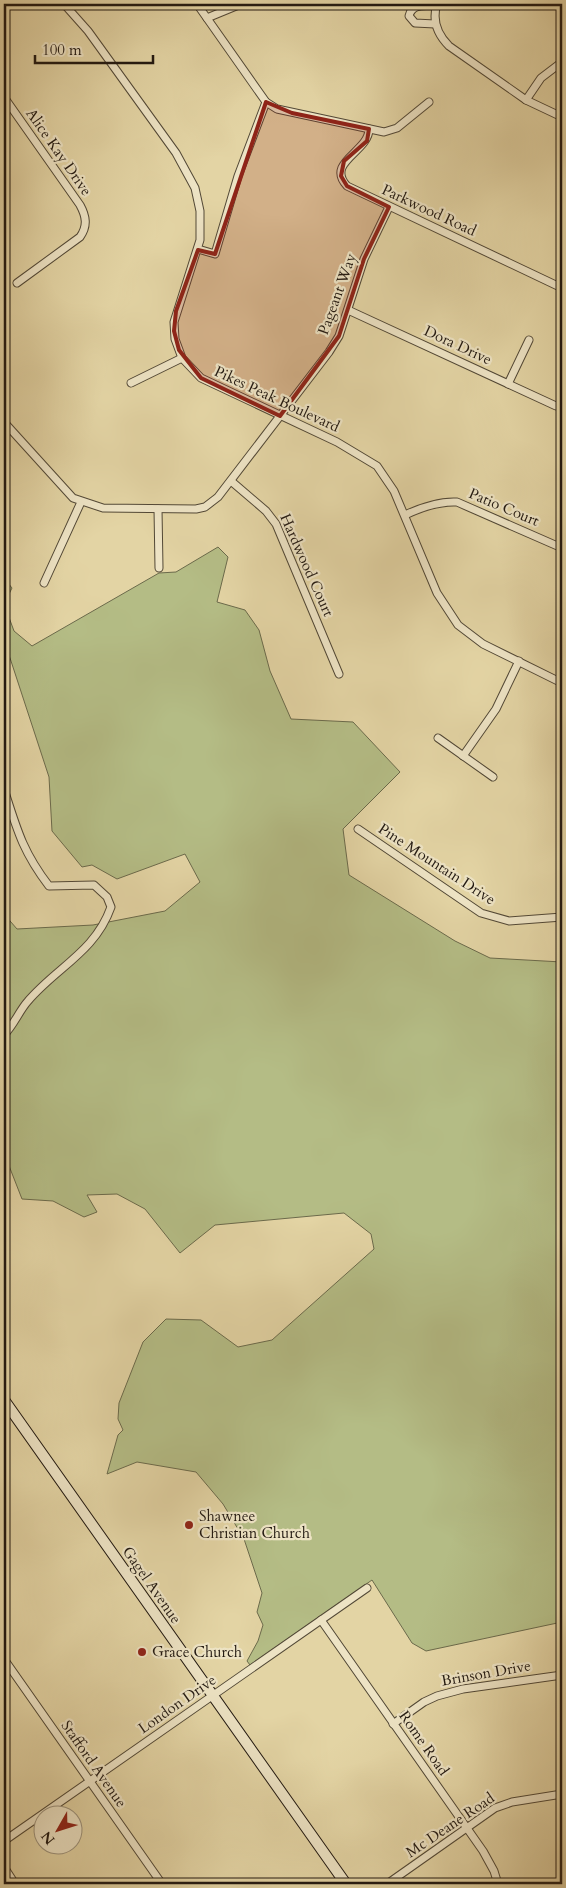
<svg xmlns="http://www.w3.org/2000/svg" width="566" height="1888" font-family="Cardo,serif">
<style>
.green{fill:#b4bc85;stroke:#6b6a4b}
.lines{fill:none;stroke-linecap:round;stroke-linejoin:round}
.street-casing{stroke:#524836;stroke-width:9}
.secondary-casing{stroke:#221911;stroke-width:12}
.street{stroke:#ede3c4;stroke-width:7}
.secondary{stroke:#ede3c4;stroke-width:10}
.marked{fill:#8f2418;fill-opacity:0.2;stroke:#8f2418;stroke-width:4;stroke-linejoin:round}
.poi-dot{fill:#8f2418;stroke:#ede3c4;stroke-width:2}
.labels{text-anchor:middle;stroke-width:4.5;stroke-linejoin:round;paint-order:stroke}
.street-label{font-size:15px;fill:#221911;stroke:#ede3c4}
.poi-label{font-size:15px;fill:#221911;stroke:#ede3c4;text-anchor:start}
</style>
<rect width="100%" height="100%" fill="#e3d4a4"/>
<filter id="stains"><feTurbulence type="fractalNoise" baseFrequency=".004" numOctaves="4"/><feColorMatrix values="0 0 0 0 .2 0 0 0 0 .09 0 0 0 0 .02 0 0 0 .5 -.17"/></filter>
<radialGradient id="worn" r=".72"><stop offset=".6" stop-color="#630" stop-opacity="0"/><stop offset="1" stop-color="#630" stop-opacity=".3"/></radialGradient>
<polygon class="green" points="218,547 228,557 217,602 245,610 259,630 270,671 291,719 353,722 400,772 343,829 349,875 455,941 490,958 562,962 562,1622 426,1651 412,1643 372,1580 250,1665 247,1661 258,1641 263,1625 257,1612 262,1593 244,1539 223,1504 196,1472 137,1462 107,1474 118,1435 123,1430 118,1419 119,1403 143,1342 166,1319 201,1320 238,1347 272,1340 374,1249 371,1234 344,1213 215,1225 180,1253 145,1209 117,1194 87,1195 97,1212 84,1217 53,1201 22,1199 4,1153 4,914 17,929 93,925 165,911 200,882 185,854 117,879 92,865 82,867 52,831 49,777 10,658 4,647 4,578 12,588 4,604 14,631 32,646 159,573 176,572"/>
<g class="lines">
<defs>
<g id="street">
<polyline points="64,4 88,31 176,153 195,188 200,211 200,240 174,322 175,339 182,358 201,378 337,442 377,466 394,491 437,593 458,625 483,644 562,683"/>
<polyline points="197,4 266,102 277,109 384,132 397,128 429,102"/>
<path d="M437,4c-5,16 0,30 12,42l77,54 36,17"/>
<polyline points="207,18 241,4"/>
<path d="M435,24l-20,-1 -6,-7c3,-13 16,-10 27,-10"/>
<path d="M4,97l76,108c6,11 8,21 0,32l-63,46"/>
<polyline points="526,100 541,78 562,62"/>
<path d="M369,129c0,23 -44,33 -22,57l215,102"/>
<polyline points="198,249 215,254 238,176 266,102"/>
<polyline points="348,310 556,406"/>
<polyline points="131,383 182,358"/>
<polyline points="508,384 529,340"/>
<polyline points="4,422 73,498 103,508 196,509 205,507 218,497 329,352 339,336 364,259 389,207"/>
<polyline points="231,481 266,511 276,524 339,674"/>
<polyline points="158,509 159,568"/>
<path d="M405,515c17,-8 34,-14 52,-13l105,46"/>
<polyline points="44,583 81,502"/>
<polyline points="438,738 493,777"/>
<polyline points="463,756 496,709 519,661"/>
<path d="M4,789c13,41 19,63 45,97l45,-1 13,12 4,10c-16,45 -54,60 -83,94 -9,10 -14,24 -24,34"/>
<polyline points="358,829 481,913 509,921 562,917"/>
<polyline points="321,1620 483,1851 494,1871 498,1884"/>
<polyline points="4,1659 162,1884"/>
<polyline points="393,1724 424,1702 437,1696 463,1689 562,1675"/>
<polyline points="4,1841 367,1588"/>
<polyline points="4,1867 15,1884"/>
<polyline points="387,1884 495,1808 512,1802 562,1794"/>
</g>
<polyline id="secondary" points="4,1400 346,1884"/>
</defs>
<use href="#street" class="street-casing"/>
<use href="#secondary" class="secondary-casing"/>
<use href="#street" class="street"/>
<use href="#secondary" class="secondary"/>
</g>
<path class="marked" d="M266,102l26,11 77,16 -2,12 -23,20 -3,15 6,10 42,21 -25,52 -25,77 -59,80 -79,-38 -22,-28 -5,-19 2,-20 22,-61 17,4z"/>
<g class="poi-dot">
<circle cx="189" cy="1525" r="5"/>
<circle cx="142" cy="1652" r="5"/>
</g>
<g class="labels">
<g class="street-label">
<text transform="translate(59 152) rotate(55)" y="5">Alice Kay Drive</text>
<text transform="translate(429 210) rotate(25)" y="5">Parkwood Road</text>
<text transform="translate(337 294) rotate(-70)" y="5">Pageant Way</text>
<text transform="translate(458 345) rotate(25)" y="5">Dora Drive</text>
<text transform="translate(277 399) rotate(25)" y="5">Pikes Peak Boulevard</text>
<text transform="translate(504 507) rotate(23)" y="5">Patio Court</text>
<text transform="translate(307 565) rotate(66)" y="5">Hardwood Court</text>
<text transform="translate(437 864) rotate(33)" y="5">Pine Mountain Drive</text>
<text transform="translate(152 1585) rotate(55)" y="5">Gagel Avenue</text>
<text transform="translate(486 1673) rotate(-10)" y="5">Brinson Drive</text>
<text transform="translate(177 1704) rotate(-35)" y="5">London Drive</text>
<text transform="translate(424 1743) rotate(55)" y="5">Rome Road</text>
<text transform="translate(94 1764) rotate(55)" y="5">Stafford Avenue</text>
<text transform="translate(450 1825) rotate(-34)" y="5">Mc Deane Road</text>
</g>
<g class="poi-label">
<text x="199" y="1521">Shawnee<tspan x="199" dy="17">Christian Church</tspan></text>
<text x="152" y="1657">Grace Church</text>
</g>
</g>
<rect width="566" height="1888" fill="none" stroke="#e3d4a4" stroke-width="20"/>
<rect x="5" y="5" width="556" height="1878" fill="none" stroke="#221911" stroke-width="2.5"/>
<rect x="10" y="10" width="546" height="1868" fill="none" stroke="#221911"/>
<g transform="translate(58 1830) rotate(231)"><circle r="24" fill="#ede3c4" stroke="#9c927c"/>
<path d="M0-4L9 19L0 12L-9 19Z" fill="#8f2418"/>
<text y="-8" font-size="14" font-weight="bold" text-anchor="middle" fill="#221911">N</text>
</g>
<path d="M35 55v8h118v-8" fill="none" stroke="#221911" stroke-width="2.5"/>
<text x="42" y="55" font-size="15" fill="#221911" stroke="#ede3c4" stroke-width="4" paint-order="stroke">100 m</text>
<rect width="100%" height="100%" filter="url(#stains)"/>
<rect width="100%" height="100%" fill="url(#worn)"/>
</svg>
